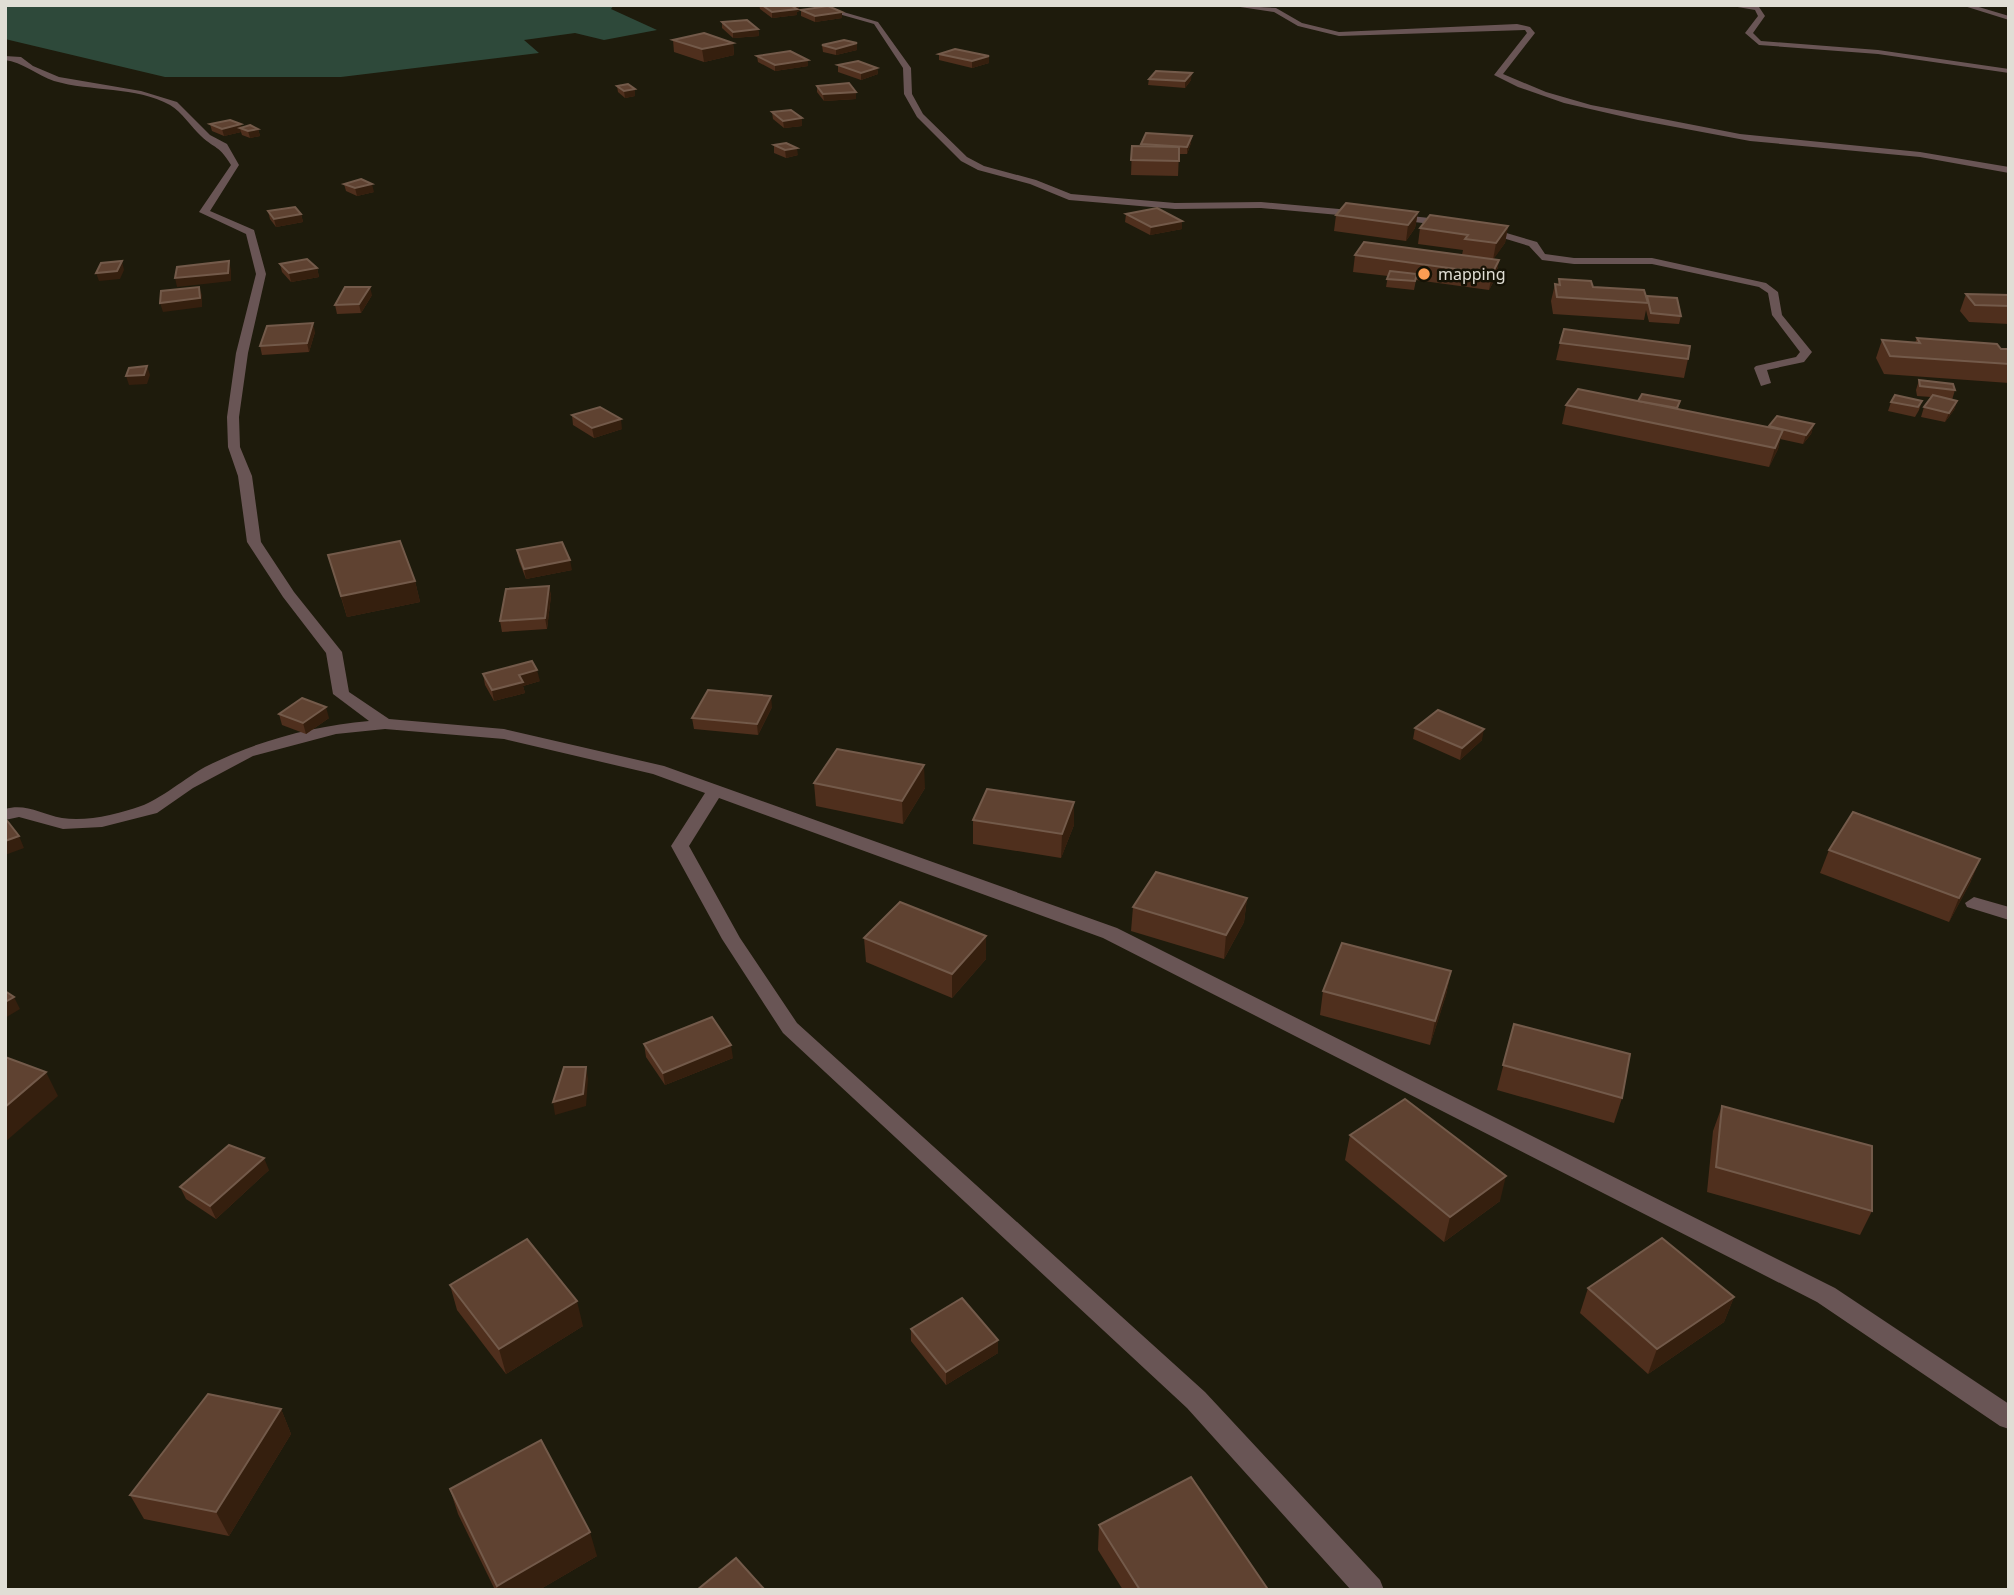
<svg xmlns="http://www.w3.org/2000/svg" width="2014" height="1595" font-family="'Noto Sans',sans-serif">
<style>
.green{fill:#2e493a}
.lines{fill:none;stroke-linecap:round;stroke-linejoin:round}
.minor{fill:#695555;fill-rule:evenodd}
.wall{fill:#4f2f1d}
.shaded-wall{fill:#351f0e}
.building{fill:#5f4231;stroke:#735a4a;stroke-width:2}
.poi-dot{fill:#fc9d53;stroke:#151205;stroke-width:2.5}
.labels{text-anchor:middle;stroke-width:5;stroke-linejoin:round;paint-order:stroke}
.far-poi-label{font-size:16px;fill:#e0ded5;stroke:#151205;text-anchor:start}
</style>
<rect width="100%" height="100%" fill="#1e1b0c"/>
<polygon class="green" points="5,5 614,5 611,9 657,30 604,40 575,33 524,40 539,53 341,77 165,77 5,39"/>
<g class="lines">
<g class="minor">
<polygon points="807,5 819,5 878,22 911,68 912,94 923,114 967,157 984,166 1036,180 1071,194 1175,203 1261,202 1361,211 1366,214 1361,217 1261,208 1175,209 1069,200 1030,184 978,170 961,161 917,117 904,94 903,68 874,24"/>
<polygon points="1227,5 1276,8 1302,23 1339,32 1517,24 1530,27 1535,33 1503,74 1546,92 1591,105 1740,134 1920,152 2009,167 2009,173 1920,157 1750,141 1638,120 1564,103 1518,87 1494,75 1527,33 1525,30 1339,36 1298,26 1274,12"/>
<polygon points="1726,5 1759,7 1765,16 1753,33 1761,41 1878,50 2009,69 2009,73 1878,54 1759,45 1745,33 1758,16 1755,10"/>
<polygon points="1961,5 1972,5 2009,16 2009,20"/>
<path d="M5,56l16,1 12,9 26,11 82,14 36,11 33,33 17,9 12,21 -29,46 44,19 12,44 -18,79 -9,64 1,30 12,29 9,66 33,50 48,60 7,40 40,27 115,10 160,37 453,162 718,360 174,116v25l-9,-3 -183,-124 -714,-364 -384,-140 -30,48 51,92 57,85 408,369 175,188 4,10h-33l-164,-182 -404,-375 -61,-94 -51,-93 34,-53 -52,-19 -149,-35 -119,-10 -49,5 -83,22 -60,32 -36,25 -55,14 -39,2 -44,-12 -14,3v-11c21,-6 36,5 57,9 25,4 56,-4 79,-12 18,-6 46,-29 64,-39 51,-26 107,-41 164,-46l-36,-27 -7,-41 -43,-56 -36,-55 -9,-66 -10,-29 -1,-30 9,-64 20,-79 -10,-40 -47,-22 32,-47c-13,-21 -15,-15 -30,-29 -10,-9 -19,-24 -31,-31 -34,-19 -79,-13 -116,-24 -17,-6 -32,-19 -49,-21z"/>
<polygon points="1392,214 1448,220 1453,223 1448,226 1389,219 1387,217"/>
<polygon points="1486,227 1537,242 1545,254 1574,258 1652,258 1766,283 1778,292 1782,315 1812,352 1804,362 1767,370 1771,383 1761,386 1754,368 1756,366 1796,357 1800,352 1772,315 1768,293 1759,287 1652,264 1574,264 1542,260 1529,246 1483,232 1483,228"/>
<polygon points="1974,897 2009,907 2009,920 1967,907 1965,903"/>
</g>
</g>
<g class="wall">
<polygon points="759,5 799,5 799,11 797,12 797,15 772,18 760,9"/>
<polygon points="801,10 842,12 842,18 815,22 801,16"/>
<polygon points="722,22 758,29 759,36 733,38 722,28"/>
<polygon points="673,40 733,43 734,55 704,62 674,52"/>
<polygon points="857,43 857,50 836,55 823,52 822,45"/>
<polygon points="939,54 989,63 972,68 939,60"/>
<polygon points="757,56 808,66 775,71 758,62"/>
<polygon points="838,65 877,68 878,74 861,80 838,72"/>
<polygon points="1149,79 1191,80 1185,88 1148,85"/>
<polygon points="617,86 635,96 625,98 618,92"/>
<polygon points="817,86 856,99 824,101 817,92"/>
<polygon points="772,112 802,126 784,128 773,119"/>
<polygon points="210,124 258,129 260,136 250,138 242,135 241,132 224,136 212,131"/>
<polygon points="1191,143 1187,154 1179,154 1178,176 1131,175 1132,146 1141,146 1141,144"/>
<polygon points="774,145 798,155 786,158 774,153"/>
<polygon points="344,184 374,192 357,196 346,191"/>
<polygon points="268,211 301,214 303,222 276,227 270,219"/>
<polygon points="1418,212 1415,228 1406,241 1334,231 1336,215"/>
<polygon points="1126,214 1182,229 1150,235 1125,222"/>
<polygon points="1508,226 1505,243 1493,259 1499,260 1496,277 1489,290 1416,280 1414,290 1386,287 1388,276 1353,272 1355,255 1462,255 1463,250 1418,244 1420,228"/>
<polygon points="280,264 317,268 319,277 291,282 282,272"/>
<polygon points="1559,279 1593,287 1646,298 1681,316 1679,324 1649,322 1646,310 1644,320 1553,314 1551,301 1555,284 1558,284"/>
<polygon points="1966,294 2009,295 2009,324 1969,322 1960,311"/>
<polygon points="372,295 361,313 337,314 335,305"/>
<polygon points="315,332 309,352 262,355 260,346"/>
<polygon points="1917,338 2009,349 2009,383 1884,374 1876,358 1882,340 1915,343"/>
<polygon points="1560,343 1688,359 1684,378 1556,360"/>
<polygon points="1919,380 1955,390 1952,400 1957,401 1954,410 1945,422 1921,417 1924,407 1931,397 1917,396 1916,390"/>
<polygon points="1638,401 1680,401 1678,409 1769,427 1814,424 1811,434 1803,444 1780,439 1778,449 1769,467 1562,424 1566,405"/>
<polygon points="1922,401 1919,410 1915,417 1888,411 1891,402"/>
<polygon points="572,415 622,429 594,438 573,425"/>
<polygon points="517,550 572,570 526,579 519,561"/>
<polygon points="328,555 415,581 420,602 347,617"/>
<polygon points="549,586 551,596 547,629 502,632 500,621"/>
<polygon points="483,674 540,681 523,686 525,693 494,701 485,685"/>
<polygon points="772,707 758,735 694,729 692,718"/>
<polygon points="279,714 329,718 306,734 282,725"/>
<polygon points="1415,728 1482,740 1460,760 1413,739"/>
<polygon points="814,783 925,788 903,824 816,806"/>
<polygon points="1074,802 1074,825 1061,858 973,844 973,820"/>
<polygon points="1829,850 1980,859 1970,883 1949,922 1820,873"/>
<polygon points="1247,898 1244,922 1224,959 1131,931 1133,907"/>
<polygon points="986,936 986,959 952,998 866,962 864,938"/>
<polygon points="1451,971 1446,995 1430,1045 1320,1015 1323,991"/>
<polygon points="1514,1024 1622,1098 1614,1123 1497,1090"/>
<polygon points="644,1044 733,1058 665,1085 646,1057"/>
<polygon points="1722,1106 1872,1211 1860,1235 1707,1192 1713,1131"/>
<polygon points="1350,1135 1500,1201 1444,1242 1345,1160"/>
<polygon points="269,1170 216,1219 186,1199 180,1187"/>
<polygon points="450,1285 583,1326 506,1374 457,1310"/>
<polygon points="1588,1288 1734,1297 1724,1322 1648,1374 1580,1313"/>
<polygon points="911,1329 998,1340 998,1353 946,1385 911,1341"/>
<polygon points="281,1409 291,1434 229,1536 144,1519 130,1495"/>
<polygon points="450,1489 597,1556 539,1590 495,1590 458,1514"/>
<polygon points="1099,1525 1267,1588 1267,1590 1123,1590 1098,1550"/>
</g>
<g class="shaded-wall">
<polygon points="799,5 799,11 797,12 797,15 772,18 772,12 792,6"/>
<polygon points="842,12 842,18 815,22 815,16"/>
<polygon points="758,29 759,36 733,38 733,32"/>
<polygon points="733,43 734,55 704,62 702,49"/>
<polygon points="857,43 857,50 836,55 836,49"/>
<polygon points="989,56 989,63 972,68 972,61"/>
<polygon points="808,60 808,66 775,71 775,65"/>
<polygon points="877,68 878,74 861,80 861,73"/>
<polygon points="1192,73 1191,80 1185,88 1185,81"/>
<polygon points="635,89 635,96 625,98 624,91"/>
<polygon points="856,92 856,99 824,101 823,94"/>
<polygon points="802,118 802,126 784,128 783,121"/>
<polygon points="241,124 242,128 240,128 241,132 224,136 222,129"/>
<polygon points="258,129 260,136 250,138 248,131"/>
<polygon points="1192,136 1191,143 1187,154 1187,147"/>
<polygon points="797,148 798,155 786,158 785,150"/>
<polygon points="372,184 374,192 357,196 355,188"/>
<polygon points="1418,212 1415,228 1406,241 1408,225"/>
<polygon points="301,214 303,222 276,227 274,219"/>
<polygon points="1182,221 1182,229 1150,235 1151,227"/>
<polygon points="1508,226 1505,243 1493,260 1496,243"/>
<polygon points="1499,260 1496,277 1489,290 1492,274"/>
<polygon points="122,261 124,270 120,279 99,281 96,273"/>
<polygon points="229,261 231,270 231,281 177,287 175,278"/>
<polygon points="317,268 319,277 291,282 289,273"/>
<polygon points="199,287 202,295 202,307 163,312 160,303"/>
<polygon points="370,287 372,295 361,313 359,304"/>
<polygon points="313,323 315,332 309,352 307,343"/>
<polygon points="147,366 150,375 147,384 129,385 126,376"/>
<polygon points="1957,401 1954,410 1945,422 1949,413"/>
<polygon points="621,419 622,429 594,438 592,428"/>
<polygon points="1814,424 1811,434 1803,444 1806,435"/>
<polygon points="1783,430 1778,449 1769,467 1775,448"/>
<polygon points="570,560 572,570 526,579 524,569"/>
<polygon points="415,581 420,602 347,617 341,596"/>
<polygon points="549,586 551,596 547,629 545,618"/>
<polygon points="537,670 540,681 523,686 525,693 494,701 492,690 519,675"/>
<polygon points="771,696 772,707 758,735 757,724"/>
<polygon points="326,707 329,718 306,734 303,723"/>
<polygon points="1484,729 1482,740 1460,760 1462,748"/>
<polygon points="924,765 925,788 903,824 902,801"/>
<polygon points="1074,802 1074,825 1061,858 1062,834"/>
<polygon points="19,836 24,848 5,855 5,841"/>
<polygon points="1980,859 1970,883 1949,922 1959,898"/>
<polygon points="1247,898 1244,922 1224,959 1226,935"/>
<polygon points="986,936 986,959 952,998 952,974"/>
<polygon points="1451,971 1446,995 1430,1045 1435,1021"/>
<polygon points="14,997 20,1009 5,1018 5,1002"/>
<polygon points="731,1045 733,1058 665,1085 663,1073"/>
<polygon points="586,1067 588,1079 586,1106 555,1115 553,1102"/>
<polygon points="46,1072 58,1096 5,1142 5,1107"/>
<polygon points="264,1158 269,1170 216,1219 210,1206"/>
<polygon points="1506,1176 1500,1201 1444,1242 1450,1217"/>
<polygon points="1734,1297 1724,1322 1648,1374 1657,1349"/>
<polygon points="577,1301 583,1326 506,1374 499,1349"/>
<polygon points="998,1340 998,1353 946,1385 946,1372"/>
<polygon points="281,1409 291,1434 229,1536 216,1512"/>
<polygon points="590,1532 597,1556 539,1590 498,1590 497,1586"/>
</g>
<g class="building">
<polygon points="762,5 799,5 792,6 797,9 772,12"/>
<polygon points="828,6 842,12 815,16 801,10"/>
<polygon points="747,20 758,29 733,32 722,22"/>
<polygon points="704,33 733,43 702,49 673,40"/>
<polygon points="844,40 857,43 836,49 822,45"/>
<polygon points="955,49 989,56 972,61 939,54"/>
<polygon points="790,51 808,60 775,65 757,56"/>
<polygon points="858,61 877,68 861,73 838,65"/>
<polygon points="1156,71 1192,73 1185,81 1149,79"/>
<polygon points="849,83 856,92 823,94 817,86"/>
<polygon points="628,84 635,89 624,91 617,86"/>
<polygon points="791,110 802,118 783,121 772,112"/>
<polygon points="230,120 241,124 222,129 210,124"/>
<polygon points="250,125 258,129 248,131 240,128"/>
<polygon points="1146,133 1192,136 1187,147 1141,144"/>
<polygon points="786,143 797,148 785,150 774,145"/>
<polygon points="1132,146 1179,147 1179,161 1131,160"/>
<polygon points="361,179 372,184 355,188 344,184"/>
<polygon points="1346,203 1418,212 1408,225 1336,215"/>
<polygon points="295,207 301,214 274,219 268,211"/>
<polygon points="1157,208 1182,221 1151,227 1126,214"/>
<polygon points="1430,215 1508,226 1496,243 1465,239 1468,235 1420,228"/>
<polygon points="1364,242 1499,260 1492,274 1355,255"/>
<polygon points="307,259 317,268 289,273 280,264"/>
<polygon points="122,261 117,271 96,273 101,263"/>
<polygon points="229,261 228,273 175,278 177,267"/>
<polygon points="1390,271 1417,274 1415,281 1387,279"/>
<polygon points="1559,279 1591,281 1593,287 1644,290 1648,303 1557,297 1555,284 1560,285"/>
<polygon points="199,287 200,298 160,303 161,291"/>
<polygon points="345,287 370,287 359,304 335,305"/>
<polygon points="1966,294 2009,295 2009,306 1975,305"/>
<polygon points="1647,296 1677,298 1681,316 1651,313"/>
<polygon points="313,323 307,343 260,346 267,326"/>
<polygon points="1564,329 1690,346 1688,359 1560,343"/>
<polygon points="1917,338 1997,344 2001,349 2009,349 2009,364 1890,356 1882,340 1920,343"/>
<polygon points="147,366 144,375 126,376 129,368"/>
<polygon points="1919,380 1953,384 1955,390 1920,386"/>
<polygon points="1578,389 1783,430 1775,448 1566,405"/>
<polygon points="1642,394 1680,401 1677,408 1638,401"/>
<polygon points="1895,395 1922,401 1918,407 1891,402"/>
<polygon points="1933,395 1957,401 1949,413 1924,407"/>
<polygon points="600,407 621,419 592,428 572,415"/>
<polygon points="1777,416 1814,424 1806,435 1769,426"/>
<polygon points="400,541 415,581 341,596 328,555"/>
<polygon points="562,542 570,560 524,569 517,550"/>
<polygon points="549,586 545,618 500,621 506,589"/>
<polygon points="532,661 537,670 519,675 523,682 492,690 483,674"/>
<polygon points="708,690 771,696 757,724 692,718"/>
<polygon points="302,698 326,707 303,723 279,714"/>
<polygon points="1438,710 1484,729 1462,748 1415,728"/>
<polygon points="837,749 924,765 902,801 814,783"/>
<polygon points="987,789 1074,802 1062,834 973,820"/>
<polygon points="1853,812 1980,859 1959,898 1829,850"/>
<polygon points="5,818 19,836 5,841"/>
<polygon points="1156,872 1247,898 1226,935 1133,907"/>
<polygon points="900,902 986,936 952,974 864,938"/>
<polygon points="1342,943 1451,971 1435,1021 1323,991"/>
<polygon points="5,991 14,997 5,1002"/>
<polygon points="712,1017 731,1045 663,1073 644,1044"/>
<polygon points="1514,1024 1630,1054 1622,1098 1503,1065"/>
<polygon points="5,1057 46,1072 5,1107"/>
<polygon points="564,1067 586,1067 583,1094 553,1102"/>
<polygon points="1405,1099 1506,1176 1450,1217 1350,1135"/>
<polygon points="1722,1106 1872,1146 1872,1211 1716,1167"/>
<polygon points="229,1145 264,1158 210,1206 180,1187"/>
<polygon points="1662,1238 1734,1297 1657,1349 1588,1288"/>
<polygon points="527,1239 577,1301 499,1349 450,1285"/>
<polygon points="962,1298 998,1340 946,1372 911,1329"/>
<polygon points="208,1394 281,1409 216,1512 130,1495"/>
<polygon points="541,1440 590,1532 497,1586 450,1489"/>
<polygon points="1191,1477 1267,1588 1266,1590 1140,1590 1099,1525"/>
<polygon points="736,1558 765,1590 697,1590"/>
</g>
<circle class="poi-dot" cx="1424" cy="274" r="7"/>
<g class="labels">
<g class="far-poi-label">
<text x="1438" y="280">mapping</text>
</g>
</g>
<rect width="2014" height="1595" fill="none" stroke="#e0ded5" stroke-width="14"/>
</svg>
